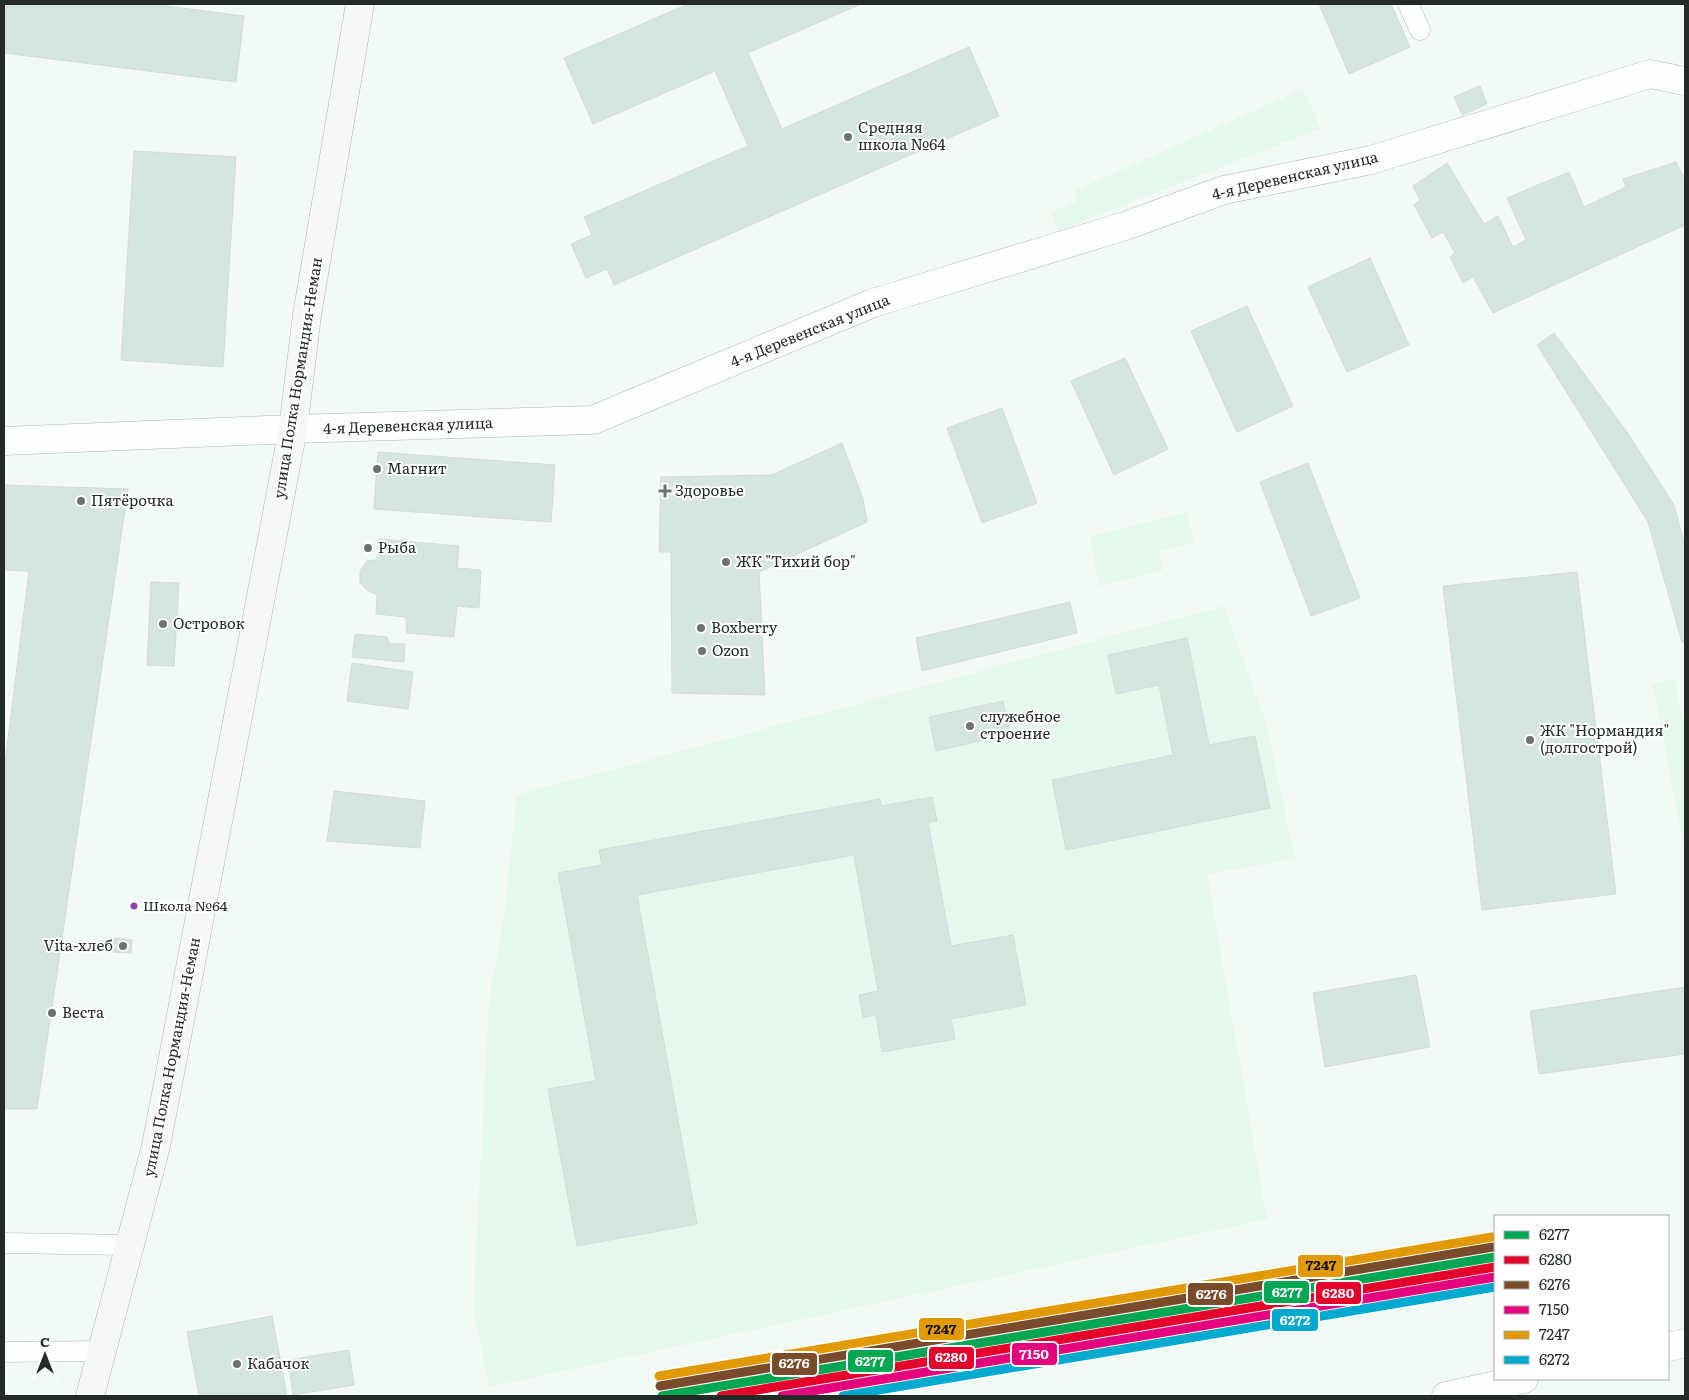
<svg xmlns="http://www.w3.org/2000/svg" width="1689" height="1400" font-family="Literata,serif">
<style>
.built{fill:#e5f8ee}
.building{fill:#d5e5e2;stroke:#d3dbd8}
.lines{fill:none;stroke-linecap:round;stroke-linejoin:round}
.lane-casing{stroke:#adb4b0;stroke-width:21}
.street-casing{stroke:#adb4b0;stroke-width:29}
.secondary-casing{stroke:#adb4b0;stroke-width:29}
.lane{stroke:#fdfefe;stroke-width:20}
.street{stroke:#fdfefe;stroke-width:28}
.secondary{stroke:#f5f8f5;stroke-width:28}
.rail-1-casing{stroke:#fff;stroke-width:12}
.rail-2-casing{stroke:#fff;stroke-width:12}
.rail-3-casing{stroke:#fff;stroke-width:12}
.rail-4-casing{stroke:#fff;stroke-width:12}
.rail-5-casing{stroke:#fff;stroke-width:12}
.rail-6-casing{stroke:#fff;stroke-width:12}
.rail-1{stroke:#00a651;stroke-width:9}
.rail-2{stroke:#e4002b;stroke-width:9}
.rail-3{stroke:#7a4b2a;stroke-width:9}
.rail-4{stroke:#e5007d;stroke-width:9}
.rail-5{stroke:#e29a04;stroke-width:9}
.rail-6{stroke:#00a9ce;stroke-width:9}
.poi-dot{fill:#6c736f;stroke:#fff;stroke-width:2}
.bus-dot{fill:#8e44ad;stroke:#fff;stroke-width:2}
.labels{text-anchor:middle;stroke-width:4;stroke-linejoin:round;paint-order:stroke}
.bus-label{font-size:14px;fill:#242b27;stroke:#fff;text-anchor:start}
.poi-label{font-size:15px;fill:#242b27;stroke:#fff;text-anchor:start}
.street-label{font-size:15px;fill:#242b27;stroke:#fff}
.line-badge{stroke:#fff;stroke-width:2}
.badge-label{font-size:14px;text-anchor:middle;font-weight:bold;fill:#fff}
.pale-badge-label{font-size:14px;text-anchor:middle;font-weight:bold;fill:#111}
</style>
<rect width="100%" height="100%" fill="#f2faf6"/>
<g class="built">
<polygon points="1303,89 1321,128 1058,231 1052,212 1077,201 1074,191"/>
<polygon points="1186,512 1194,542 1158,551 1163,570 1099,586 1090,536"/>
<polygon points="1224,606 1267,726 1295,859 1207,874 1267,1219 489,1387 473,1309 489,1001 504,915 517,795"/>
<polygon points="1675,679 1685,732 1685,851 1652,683"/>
</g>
<g class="building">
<polygon points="4,4 151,4 244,16 236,82 4,53"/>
<polygon points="688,4 861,4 748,53 782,129 969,47 999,116 614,285 607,269 586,278 571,244 592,235 584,217 748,146 715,71 593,124 564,58"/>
<polygon points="1319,4 1391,4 1410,47 1349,74"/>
<polygon points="1480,86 1487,104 1462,115 1454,97"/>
<polygon points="134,151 236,157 223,367 121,360"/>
<polygon points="1676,162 1685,180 1685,225 1493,313 1473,277 1463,283 1450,257 1455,253 1443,232 1432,238 1414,205 1420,200 1413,186 1447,163 1484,224 1498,216 1513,247 1526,240 1507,198 1569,172 1584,207 1626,187 1623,179"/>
<polygon points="1370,258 1409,345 1347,372 1308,287"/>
<polygon points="1247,306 1293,406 1237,432 1191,331"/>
<polygon points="1554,333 1627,432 1674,505 1685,546 1685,641 1682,642 1648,522 1537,345"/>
<polygon points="1125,358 1168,449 1114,475 1071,381"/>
<polygon points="1002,408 1037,503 982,523 947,428"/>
<polygon points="842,443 863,499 867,522 759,572 765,695 672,693 671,552 659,552 661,477 772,475"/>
<polygon points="378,452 555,465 551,522 374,509"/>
<polygon points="1308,463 1360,598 1311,616 1260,482"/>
<polygon points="4,485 128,489 37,1109 4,1109 4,771 29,571 4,570"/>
<polygon points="379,539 459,546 457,568 481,570 479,608 457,606 454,637 407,633 406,617 376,614 377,595 367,590 360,583 360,571 367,561 377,560"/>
<polygon points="1577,572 1616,894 1482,910 1443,586"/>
<polygon points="151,582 179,583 174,666 147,665"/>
<polygon points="1070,602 1077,633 922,671 916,638"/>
<polygon points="355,634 387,637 390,644 405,644 404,662 352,657"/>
<polygon points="1187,638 1209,745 1255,736 1270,808 1066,850 1052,780 1173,755 1159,685 1116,694 1108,655"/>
<polygon points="352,663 413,672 408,709 347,701"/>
<polygon points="1003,701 1010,734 936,751 929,717"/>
<polygon points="334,791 425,801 420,848 327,841"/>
<polygon points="932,797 937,821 928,822 951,946 1013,935 1026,1005 951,1019 955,1039 882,1052 876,1015 863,1017 859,995 878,991 854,855 637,895 697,1224 577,1246 548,1089 596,1081 558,873 602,865 599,850 880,799 881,806"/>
<polygon points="114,938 132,940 131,953 113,952"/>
<polygon points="1416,975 1430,1047 1325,1067 1313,993"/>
<polygon points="1685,987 1685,1054 1539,1074 1530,1011"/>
<polygon points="272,1316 287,1396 199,1396 187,1332"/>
<polygon points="349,1350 354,1385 293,1395 288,1360"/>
</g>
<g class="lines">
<defs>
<g id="lane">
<polyline points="1408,4 1420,30"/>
<polyline points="4,1243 130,1245"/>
<polyline points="4,1352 103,1351"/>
</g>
<g id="street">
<polyline points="4,441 293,429 593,420 873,303 1125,226 1224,190 1371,160 1650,74 1685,81"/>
<polyline points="1668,1347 1685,1343"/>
<polyline points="1446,1396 1524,1379"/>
</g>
<polyline id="secondary" points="90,1396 156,1146 293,429 307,315 360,4"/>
</defs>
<use href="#lane" class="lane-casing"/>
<use href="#street" class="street-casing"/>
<use href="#secondary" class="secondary-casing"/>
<use href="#lane" class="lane"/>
<use href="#street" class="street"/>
<use href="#secondary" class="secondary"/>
<defs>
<polyline id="rail-1" points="662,1396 1495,1257"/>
<polyline id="rail-2" points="721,1396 1495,1267"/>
<polyline id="rail-3" points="660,1386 1493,1247"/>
<polyline id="rail-4" points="782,1396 1495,1277"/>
<polyline id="rail-5" points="659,1376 1492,1237"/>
<polyline id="rail-6" points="843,1396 1495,1287"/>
</defs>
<use href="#rail-1" class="rail-1-casing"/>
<use href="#rail-2" class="rail-2-casing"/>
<use href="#rail-3" class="rail-3-casing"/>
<use href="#rail-4" class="rail-4-casing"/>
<use href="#rail-5" class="rail-5-casing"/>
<use href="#rail-6" class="rail-6-casing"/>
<use href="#rail-1" class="rail-1"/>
<use href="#rail-2" class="rail-2"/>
<use href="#rail-3" class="rail-3"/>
<use href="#rail-4" class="rail-4"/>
<use href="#rail-5" class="rail-5"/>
<use href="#rail-6" class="rail-6"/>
</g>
<g class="poi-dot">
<circle cx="848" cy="137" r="5"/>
<circle cx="377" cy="469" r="5"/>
<path d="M662.5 483.5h5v5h5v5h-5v5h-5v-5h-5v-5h5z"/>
<circle cx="81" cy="501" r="5"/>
<circle cx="368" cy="548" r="5"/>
<circle cx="726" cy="562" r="5"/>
<circle cx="163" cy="624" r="5"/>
<circle cx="701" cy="628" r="5"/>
<circle cx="702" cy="651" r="5"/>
<circle cx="970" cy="726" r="5"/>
<circle cx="1530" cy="740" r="5"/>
<circle cx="123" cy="946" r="5"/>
<circle cx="52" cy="1013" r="5"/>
<circle cx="237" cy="1364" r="5"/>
</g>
<circle class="bus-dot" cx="134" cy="906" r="4.5"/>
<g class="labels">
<g class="bus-label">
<text x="143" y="911">Школа №64</text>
</g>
<g class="poi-label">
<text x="858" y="133">Средняя<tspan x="858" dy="17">школа №64</tspan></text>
<text x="387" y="474">Магнит</text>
<text x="675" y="496">Здоровье</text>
<text x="91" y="506">Пятёрочка</text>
<text x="378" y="553">Рыба</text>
<text x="736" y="567">ЖК "Тихий бор"</text>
<text x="173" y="629">Островок</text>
<text x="711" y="633">Boxberry</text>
<text x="712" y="656">Ozon</text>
<text x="980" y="722">служебное<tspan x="980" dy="17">строение</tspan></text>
<text x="1540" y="736">ЖК "Нормандия"<tspan x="1540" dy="17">(долгострой)</tspan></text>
<text x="113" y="951" text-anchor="end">Vita-хлеб</text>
<text x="62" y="1018">Веста</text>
<text x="247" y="1369">Кабачок</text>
</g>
<g class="street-label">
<text transform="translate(1295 176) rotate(-13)" y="5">4-я Деревенская улица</text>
<text transform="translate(810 331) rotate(-22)" y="5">4-я Деревенская улица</text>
<text transform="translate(298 378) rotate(-81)" y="5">улица Полка Нормандия-Неман</text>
<text transform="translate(408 426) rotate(-2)" y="5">4-я Деревенская улица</text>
<text transform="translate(172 1057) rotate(-79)" y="5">улица Полка Нормандия-Неман</text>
</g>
</g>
<g class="line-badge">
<rect x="1297" y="1254" width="47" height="24" rx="5" fill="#e29a04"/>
<rect x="1263" y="1280" width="47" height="24" rx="5" fill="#00a651"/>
<rect x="1315" y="1281" width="47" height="24" rx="5" fill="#e4002b"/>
<rect x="1187" y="1282" width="47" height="24" rx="5" fill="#7a4b2a"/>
<rect x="1271" y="1308" width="48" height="24" rx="5" fill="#00a9ce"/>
<rect x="918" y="1317" width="47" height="24" rx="5" fill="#e29a04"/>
<rect x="1011" y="1342" width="47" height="24" rx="5" fill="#e5007d"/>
<rect x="928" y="1346" width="47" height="24" rx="5" fill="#e4002b"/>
<rect x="847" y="1349" width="47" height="24" rx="5" fill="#00a651"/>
<rect x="771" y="1352" width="47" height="24" rx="5" fill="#7a4b2a"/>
</g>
<g class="badge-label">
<text x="1287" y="1297">6277</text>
<text x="1338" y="1298">6280</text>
<text x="1211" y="1299">6276</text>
<text x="1295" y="1325">6272</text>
<text x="1034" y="1359">7150</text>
<text x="951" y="1362">6280</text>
<text x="870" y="1366">6277</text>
<text x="794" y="1368">6276</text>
</g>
<g class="pale-badge-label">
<text x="1321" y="1270">7247</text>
<text x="941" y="1334">7247</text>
</g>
<rect width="1689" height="1400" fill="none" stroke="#242b27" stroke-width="10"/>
<rect x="1494" y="1215" width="175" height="165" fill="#ffffff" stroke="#a7aaa9"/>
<rect x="1504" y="1231" width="25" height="8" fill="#00a651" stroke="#a7aaa9"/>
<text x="1539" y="1240" font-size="15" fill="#242b27">6277</text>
<rect x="1504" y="1256" width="25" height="8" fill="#e4002b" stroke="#a7aaa9"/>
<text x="1539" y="1265" font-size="15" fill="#242b27">6280</text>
<rect x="1504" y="1281" width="25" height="8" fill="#7a4b2a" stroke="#a7aaa9"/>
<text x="1539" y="1290" font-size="15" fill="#242b27">6276</text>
<rect x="1504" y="1306" width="25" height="8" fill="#e5007d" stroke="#a7aaa9"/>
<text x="1539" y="1315" font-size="15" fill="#242b27">7150</text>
<rect x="1504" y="1331" width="25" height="8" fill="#e29a04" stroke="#a7aaa9"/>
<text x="1539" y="1340" font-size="15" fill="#242b27">7247</text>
<rect x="1504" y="1356" width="25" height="8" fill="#00a9ce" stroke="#a7aaa9"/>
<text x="1539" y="1365" font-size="15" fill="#242b27">6272</text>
<g transform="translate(45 1355)" stroke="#ffffff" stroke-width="4" paint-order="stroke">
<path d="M0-4L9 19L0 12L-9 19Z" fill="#242b27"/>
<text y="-8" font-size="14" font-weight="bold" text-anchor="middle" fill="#242b27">С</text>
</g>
</svg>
